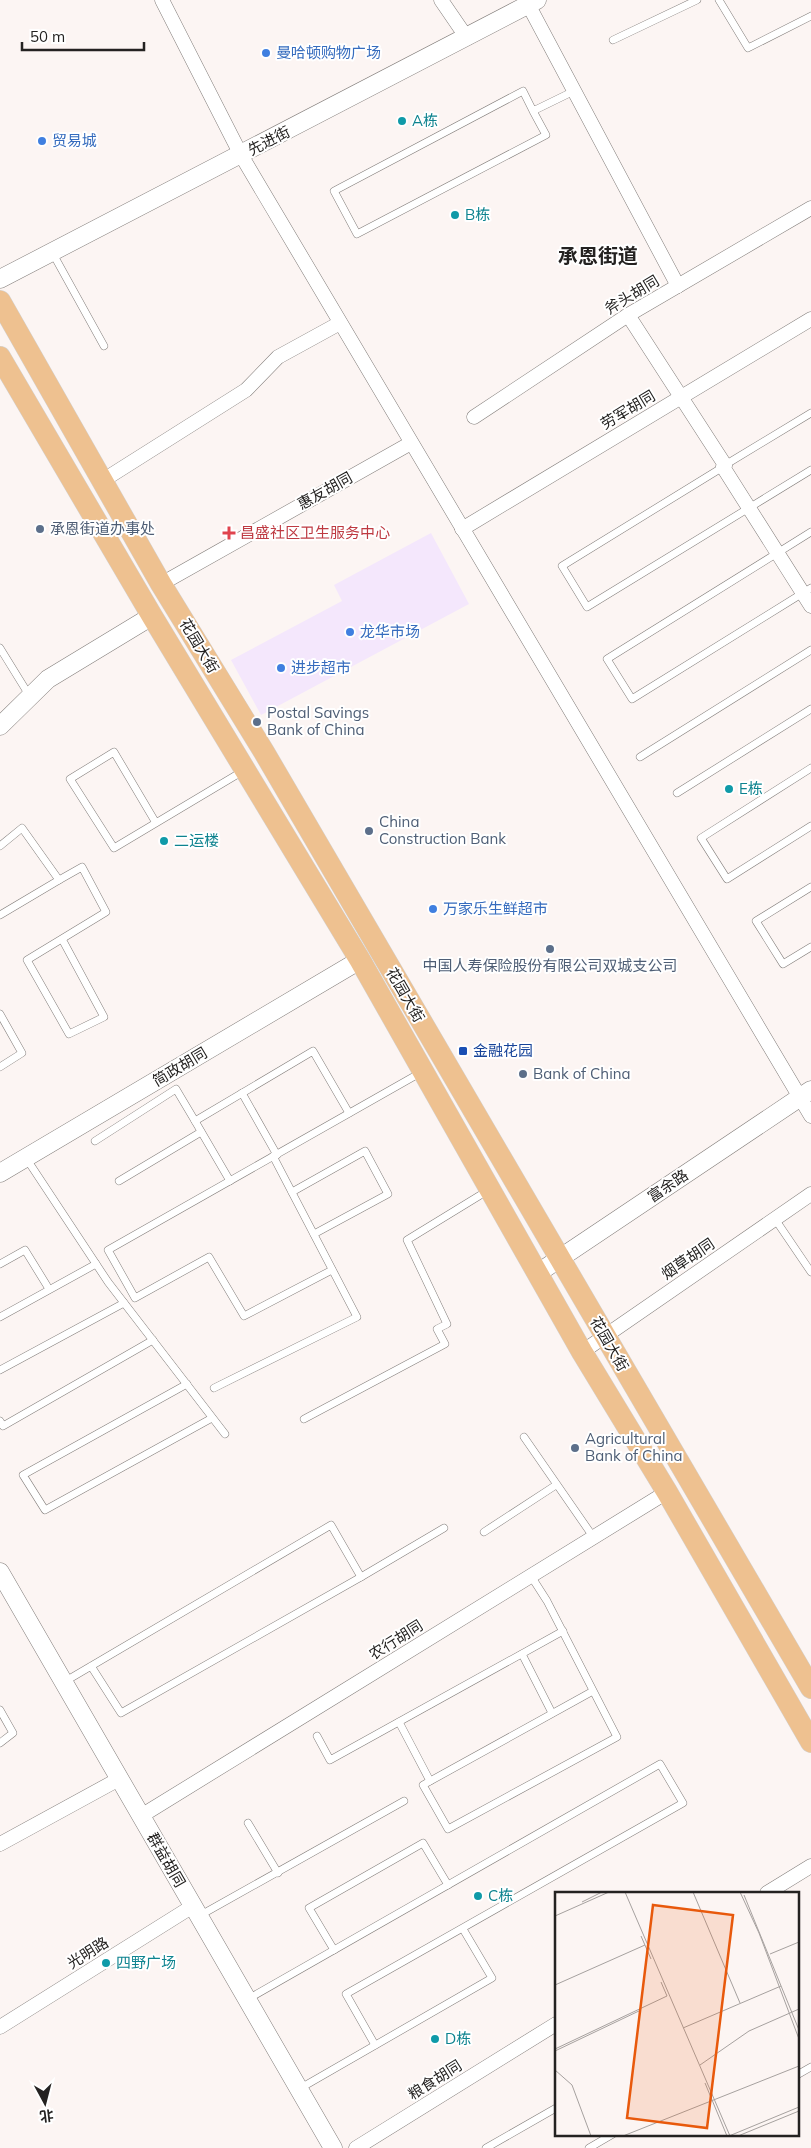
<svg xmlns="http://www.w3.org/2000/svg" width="811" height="2148" font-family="Mulish,'Noto Sans SC',sans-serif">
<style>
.commercial{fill:#f4e7fc}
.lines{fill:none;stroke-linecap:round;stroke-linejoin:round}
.service-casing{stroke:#827d7a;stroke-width:8}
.minor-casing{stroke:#827d7a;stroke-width:15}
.tertiary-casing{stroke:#827d7a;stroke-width:19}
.primary-casing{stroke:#d3d3d3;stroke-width:22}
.service{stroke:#fff;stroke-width:7}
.minor{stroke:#fff;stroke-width:14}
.tertiary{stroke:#fff;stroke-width:18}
.primary{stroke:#eec190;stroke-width:21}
.shop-dot{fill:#3f7fe0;stroke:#fff;stroke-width:2}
.culture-dot{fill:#0f9aa8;stroke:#fff;stroke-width:2}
.service-dot{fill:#5c6f8a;stroke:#fff;stroke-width:2}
.health-dot{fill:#e0444e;stroke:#fff;stroke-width:2}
.transit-dot{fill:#1a4fb4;stroke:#fff;stroke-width:2}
.labels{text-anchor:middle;stroke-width:4;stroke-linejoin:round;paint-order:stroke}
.shop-label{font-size:15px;fill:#366cbe;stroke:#fff;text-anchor:start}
.culture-label{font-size:15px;fill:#0d838f;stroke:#fff;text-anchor:start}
.street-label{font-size:15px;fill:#242221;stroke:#fff}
.service-label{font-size:15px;fill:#4e5e75;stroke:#fff;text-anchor:start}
.health-label{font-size:15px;fill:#be3a42;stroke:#fff;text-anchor:start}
.transit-label{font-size:15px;fill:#164399;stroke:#fff;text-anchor:start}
.district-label{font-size:20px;font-weight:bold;fill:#242221;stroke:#fff}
.inset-road{fill:none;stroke:#a6a19f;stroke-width:1}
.view{fill:#e8590c;fill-opacity:0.15;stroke:#e8590c;stroke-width:2.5}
.inset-edge{fill:none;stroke:#242221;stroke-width:2.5}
</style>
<rect width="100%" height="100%" fill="#fcf5f3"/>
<polygon class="commercial" points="431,533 469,604 261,715 231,660 342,601 334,585"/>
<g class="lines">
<defs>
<g id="service">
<polyline points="719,0 748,48 811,16"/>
<polyline points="613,40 697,0"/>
<polyline points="533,111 523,91 334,191 357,234 546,135 533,111 574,91"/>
<polyline points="52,252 104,346"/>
<polyline points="725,465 811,413"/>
<polyline points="723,467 562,566 587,607 811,470"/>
<polyline points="811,532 607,659 632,699 811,588"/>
<polyline points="0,648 29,695"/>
<polyline points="640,757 811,650"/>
<polyline points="811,768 701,838 727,879 811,826"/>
<polyline points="677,793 811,709"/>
<polyline points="156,823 114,752 70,779 114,848 243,771"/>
<polyline points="0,846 22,828 59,880 0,915"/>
<polyline points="59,880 82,867 106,912 27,960 69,1034 104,1017 62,939"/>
<polyline points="811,887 756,921 783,964 811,947"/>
<polyline points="0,1014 22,1053 0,1067"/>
<polyline points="242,1093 277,1155"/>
<polyline points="95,1141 176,1089 195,1121"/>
<polyline points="26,1158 108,1282 225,1434"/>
<polyline points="119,1181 201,1132"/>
<polyline points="230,1181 195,1121 313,1051 349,1113"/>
<polyline points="292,1192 365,1151 388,1194 314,1234"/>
<polyline points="775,1219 811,1272"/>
<polyline points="0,1264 25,1250 49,1289"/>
<polyline points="332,1270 244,1316 209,1257 135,1298 108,1250 420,1073"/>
<polyline points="0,1317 96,1264"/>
<polyline points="0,1370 124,1303"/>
<polyline points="187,1384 23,1475 45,1510 212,1418"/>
<polyline points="214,1388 357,1317 273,1156"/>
<polyline points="304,1419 445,1344 437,1329 447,1324 407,1240 487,1191"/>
<polyline points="0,1421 3,1426 153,1340"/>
<polyline points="524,1437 594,1538"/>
<polyline points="484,1532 556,1485"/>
<polyline points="531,1576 547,1601 617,1737 448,1829 423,1785 593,1691"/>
<polyline points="361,1577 444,1528"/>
<polyline points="522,1654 552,1713"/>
<polyline points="64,1682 331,1525 361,1577 121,1713 91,1666"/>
<polyline points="0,1710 13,1733 0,1743"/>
<polyline points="399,1722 430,1781"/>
<polyline points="317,1736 330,1760 563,1631"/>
<polyline points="248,1823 278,1873"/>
<polyline points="199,1916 404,1801"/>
<polyline points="334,1950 309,1908 423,1843 448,1885"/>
<polyline points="248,1999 660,1764 683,1803 346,1994 375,2045"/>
<polyline points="797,2075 811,2067"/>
<polyline points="299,2089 492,1978 463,1929"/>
<polyline points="486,2148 556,2108"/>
<polyline points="589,2148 613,2134"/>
</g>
<g id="minor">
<polyline points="162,0 241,155 811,1116"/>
<polyline points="441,0 467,38"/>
<polyline points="529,6 678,286"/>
<polyline points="628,315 725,465 723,467 811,606"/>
<polyline points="474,417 628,315 811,208"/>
<polyline points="102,481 246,390 278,357 340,323"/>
<polyline points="462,529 811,319"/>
<polyline points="161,584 411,443"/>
<polyline points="582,1352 811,1194"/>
<polyline points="141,1816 667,1492"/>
<polyline points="0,1844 119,1779"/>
<polyline points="767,1893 811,1866"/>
<polyline points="0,2027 193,1906"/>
<polyline points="356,2148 556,2024"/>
</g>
<g id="tertiary">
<polyline points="0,279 537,0"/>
<polyline points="0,726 48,679 152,616"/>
<polyline points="0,1173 360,960"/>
<polyline points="538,1273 811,1090"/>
<polyline points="0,1572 333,2148"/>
</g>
<g id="primary">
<polyline points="0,301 161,584 264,752 811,1688"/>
<polyline points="0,357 152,616 360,960 582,1352 667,1492 811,1742"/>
</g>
</defs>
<use href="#service" class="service-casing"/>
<use href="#minor" class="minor-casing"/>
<use href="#tertiary" class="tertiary-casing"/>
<use href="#primary" class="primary-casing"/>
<use href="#service" class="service"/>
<use href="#minor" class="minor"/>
<use href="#tertiary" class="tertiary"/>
<use href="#primary" class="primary"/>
</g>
<g class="shop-dot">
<circle cx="266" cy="53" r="5"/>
<circle cx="42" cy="141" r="5"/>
<circle cx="350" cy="632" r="5"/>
<circle cx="281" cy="668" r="5"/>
<circle cx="433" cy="909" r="5"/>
</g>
<g class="culture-dot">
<circle cx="402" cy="121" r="5"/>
<circle cx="455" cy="215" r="5"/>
<circle cx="729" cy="789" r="5"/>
<circle cx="164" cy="841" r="5"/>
<circle cx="478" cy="1896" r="5"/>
<circle cx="106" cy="1963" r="5"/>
<circle cx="435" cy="2039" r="5"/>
</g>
<g class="service-dot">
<circle cx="40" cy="529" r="5"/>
<circle cx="257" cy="722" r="5"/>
<circle cx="369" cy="831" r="5"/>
<circle cx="550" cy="949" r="5"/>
<circle cx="523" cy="1074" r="5"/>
<circle cx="575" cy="1448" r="5"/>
</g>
<path class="health-dot" d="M226.5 525.5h5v5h5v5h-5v5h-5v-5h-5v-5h5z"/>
<rect class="transit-dot" x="458" y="1046" width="10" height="10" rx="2.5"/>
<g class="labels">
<g class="shop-label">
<text x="276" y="58">曼哈顿购物广场</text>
<text x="52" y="146">贸易城</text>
<text x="360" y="637">龙华市场</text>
<text x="291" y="673">进步超市</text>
<text x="443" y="914">万家乐生鲜超市</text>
</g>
<g class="culture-label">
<text x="412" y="126">A栋</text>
<text x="465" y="220">B栋</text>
<text x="739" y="794">E栋</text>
<text x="174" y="846">二运楼</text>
<text x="488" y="1901">C栋</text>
<text x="116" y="1968">四野广场</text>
<text x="445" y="2044">D栋</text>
</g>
<g class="street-label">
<text transform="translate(269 141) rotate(-27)" y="5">先进街</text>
<text transform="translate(632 295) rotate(-31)" y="5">斧头胡同</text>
<text transform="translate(628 410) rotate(-31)" y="5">劳军胡同</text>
<text transform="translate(325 491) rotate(-29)" y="5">惠友胡同</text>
<text transform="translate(199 646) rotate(59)" y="5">花园大街</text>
<text transform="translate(405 995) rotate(60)" y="5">花园大街</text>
<text transform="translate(180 1067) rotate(-31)" y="5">简政胡同</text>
<text transform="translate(668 1186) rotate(-34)" y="5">富余路</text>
<text transform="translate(688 1259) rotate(-34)" y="5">烟草胡同</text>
<text transform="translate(609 1344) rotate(60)" y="5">花园大街</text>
<text transform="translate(396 1640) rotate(-32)" y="5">农行胡同</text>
<text transform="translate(166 1860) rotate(60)" y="5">群益胡同</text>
<text transform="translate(88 1953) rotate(-32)" y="5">光明路</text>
<text transform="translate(435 2080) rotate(-32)" y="5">粮食胡同</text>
</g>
<g class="service-label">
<text x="50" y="534">承恩街道办事处</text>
<text x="267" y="718">Postal Savings<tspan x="267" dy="17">Bank of China</tspan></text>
<text x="379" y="827">China<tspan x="379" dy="17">Construction Bank</tspan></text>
<text x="550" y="971" text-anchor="middle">中国人寿保险股份有限公司双城支公司</text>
<text x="533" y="1079">Bank of China</text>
<text x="585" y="1444">Agricultural<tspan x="585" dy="17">Bank of China</tspan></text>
</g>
<g class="health-label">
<text x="240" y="538">昌盛社区卫生服务中心</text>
</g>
<g class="transit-label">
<text x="473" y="1056">金融花园</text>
</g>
<g class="district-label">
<text x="598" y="263">承恩街道</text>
</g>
</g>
<g transform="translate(555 1892)">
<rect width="244" height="244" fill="#fcf5f3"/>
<path class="inset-road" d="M70,0l105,244M138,0l47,111M185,0l19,41 40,106M189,3l55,135M27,10l20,-10M0,24l54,-24M86,44l10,23M215,62l29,-12M106,90l6,14M0,93l90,-40M128,136l98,-42M0,157l112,-53M0,159l86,-41M145,173l49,-34 50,-22M0,178l17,15 19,51M150,191l22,53M68,244l176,-70M174,244l70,-29M183,244l61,-25"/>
<path class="view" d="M98,13l80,10 -26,213 -80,-10z"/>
<rect width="244" height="244" class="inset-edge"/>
</g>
<g transform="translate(45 2103) rotate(173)" stroke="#ffffff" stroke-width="4" paint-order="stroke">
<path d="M0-4L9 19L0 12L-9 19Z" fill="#242221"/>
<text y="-8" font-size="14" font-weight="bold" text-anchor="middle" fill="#242221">北</text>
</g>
<path d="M22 42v8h122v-8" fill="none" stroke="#242221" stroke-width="2.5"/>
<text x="30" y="42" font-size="15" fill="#242221" stroke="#ffffff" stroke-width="4" paint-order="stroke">50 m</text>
</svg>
